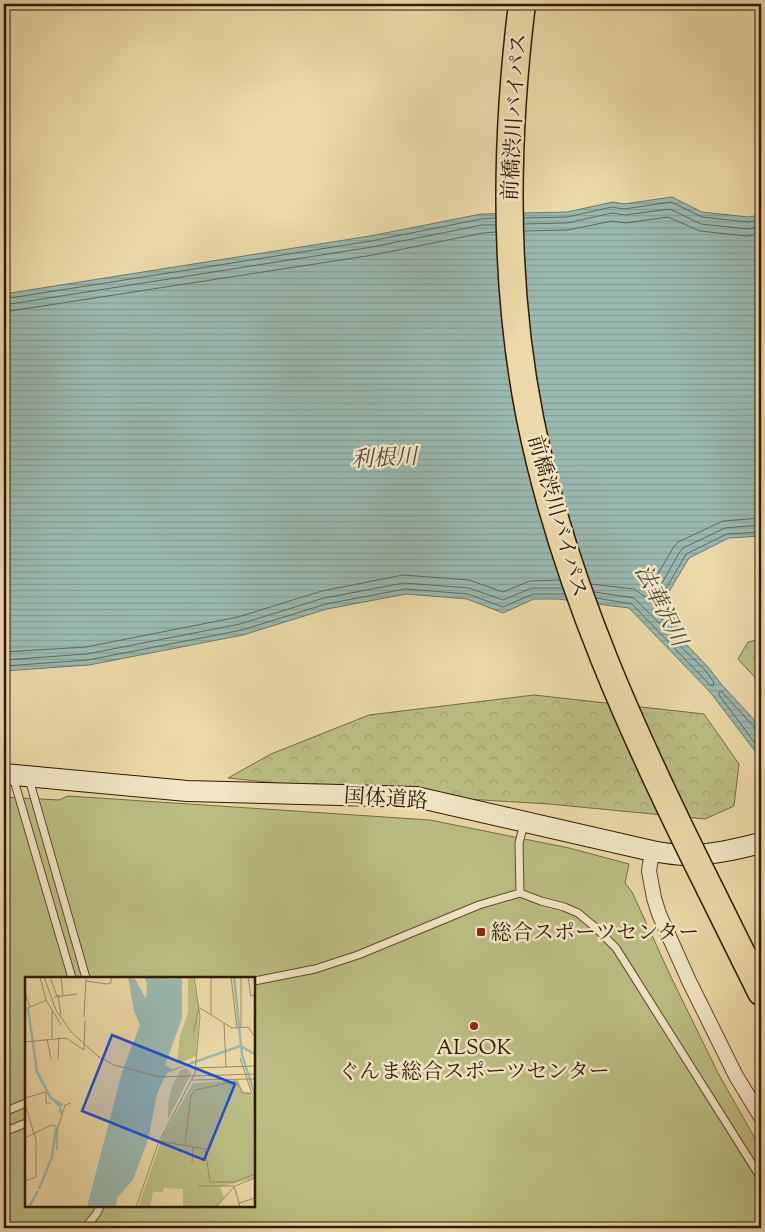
<svg xmlns="http://www.w3.org/2000/svg" width="765" height="1232" font-family="'Sorts Mill Goudy','Noto Serif JP',serif">
<style>
.forest{fill:url(#forest-crowns);stroke:#766c42}
.garden{fill:#bcbe84;stroke:#766c42;fill-rule:evenodd}
.water{fill:url(#water-rules);stroke:#70796a}
.lines{fill:none;stroke-linecap:round;stroke-linejoin:round}
.shore{stroke:#656958;stroke-width:1}
.lane-casing{stroke:#5f492a;stroke-width:9}
.street-casing{stroke:#5f492a;stroke-width:16}
.secondary-casing{stroke:#301900;stroke-width:22}
.highway-casing{stroke:#301900;stroke-width:29}
.lane{stroke:#f2e6c6;stroke-width:7}
.street{stroke:#f2e6c6;stroke-width:14}
.secondary{stroke:#f2e6c6;stroke-width:20}
.highway{stroke:#ebd9a7;stroke-width:26}
.highway-bridge-casing{stroke:#301900;stroke-width:29;stroke-linecap:butt}
.highway-bridge{stroke:#ebd9a7;stroke-width:26}
.poi-dot{fill:#8f2418;stroke:#f2e6c6;stroke-width:2}
.labels{text-anchor:middle;stroke-width:5;stroke-linejoin:round;paint-order:stroke}
.street-label{font-size:21px;fill:#301900;stroke:#f2e6c6}
.poi-label{font-size:21px;fill:#301900;stroke:#f2e6c6;text-anchor:start}
.water-label{font-size:22px;font-style:italic;fill:#504935;stroke:#f2e6c6}
.inset-river{fill:none;stroke:#9ab9b0;stroke-width:2.5}
.inset-road{fill:none;stroke:#a08c64;stroke-width:1}
.view{fill:#1d4ed8;fill-opacity:0.15;stroke:#1d4ed8;stroke-width:2.5}
.inset-edge{fill:none;stroke:#301900;stroke-width:2.5}
</style>
<defs>
<pattern id="forest-crowns" width="20" height="18" patternUnits="userSpaceOnUse" patternTransform="scale(1.25)"><rect width="20" height="18" fill="#bcbe84"/><path d="M2 6a3 3 0 1 1 6 0M12 15a3 3 0 1 1 6 0" fill="none" stroke="#a2a370"/></pattern>
<pattern id="water-rules" width="6" height="5" patternUnits="userSpaceOnUse" patternTransform="scale(1.25)"><rect width="6" height="5" fill="#9ab9b0"/><path d="M0 2.5h6" fill="none" stroke="#859e96"/></pattern>
</defs>
<rect width="100%" height="100%" fill="#ebd9a7"/>
<filter id="stains"><feTurbulence type="fractalNoise" baseFrequency=".004" numOctaves="4"/><feColorMatrix values="0 0 0 0 .2 0 0 0 0 .09 0 0 0 0 .02 0 0 0 .5 -.17"/></filter>
<radialGradient id="worn" r=".72"><stop offset=".6" stop-color="#630" stop-opacity="0"/><stop offset="1" stop-color="#630" stop-opacity=".3"/></radialGradient>
<g class="forest">
<polygon points="761,639 761,684 738,659 748,642"/>
<polygon points="534,695 704,714 739,764 734,806 705,819 549,804 383,794 228,778 271,754 369,715"/>
</g>
<path class="garden" d="M68,796l362,24 139,28 60,16 -4,19 7,9 39,85 47,96 43,76v79h-757v-431l55,3zM26,978h228v228h-228z"/>
<polygon class="water" points="672,197 702,212 748,217 761,215 761,536 729,538 689,558 667,595 681,639 708,667 722,685 761,727 761,759 710,692 629,608 558,599 534,599 503,613 467,599 406,594 327,609 243,635 89,665 4,671 4,294 370,236 481,214 567,212 613,202 624,204"/>
<g class="lines">
<g class="shore">
<polyline points="524,218 567,217 612,207 624,209 671,202 702,217 747,222 761,220"/>
<polyline points="524,224 567,223 612,213 625,215 670,209 701,224 747,229 761,227"/>
<polyline points="525,231 568,230 612,221 626,223 668,217 700,231 746,236 761,234"/>
<polyline points="4,299 371,241 481,219 495,218"/>
<polyline points="4,305 372,247 482,225 496,225"/>
<polyline points="4,312 373,255 483,233 496,232"/>
<path d="M591,584l43,5c4,2 9,8 13,8l4,-11 22,-38 5,-6 45,-21 38,-3"/>
<polyline points="594,592 634,598 659,623 662,623 663,620 657,599 657,592 679,553 683,548 725,528 761,525"/>
<polyline points="596,598 632,604 710,685 713,686 714,682 705,670 676,642 663,597 663,594 686,554 727,534 761,532"/>
<polyline points="4,652 86,647 238,617 322,591 403,575 469,580 503,592 530,581 560,580"/>
<polyline points="4,660 87,654 240,624 324,598 404,583 469,588 503,600 532,588 562,588"/>
<polyline points="4,666 88,660 242,630 326,604 405,589 468,594 503,607 533,594 565,594"/>
<polyline points="761,730 756,729 722,692 719,692 719,695 761,751"/>
</g>
<defs>
<g id="lane">
<polyline points="13,777 72,978"/>
<polyline points="29,779 86,978"/>
<polyline points="520,893 519,843 524,824"/>
<polyline points="254,981 315,969 358,955 479,905 520,893 541,901 564,907 578,913 596,928 616,948 761,1178"/>
<polyline points="4,1112 26,1103"/>
<polyline points="4,1132 26,1123"/>
<polyline points="85,1228 97,1213 100,1206"/>
</g>
<polyline id="street" points="652,851 649,871 654,898 659,914 689,981 736,1076 761,1117"/>
<path id="secondary" d="M4,774l183,17 229,6 236,54c11,2 23,4 35,4 25,0 50,-6 74,-12"/>
<polyline id="highway" points="710,889 761,992"/>
</defs>
<use href="#lane" class="lane-casing"/>
<use href="#street" class="street-casing"/>
<use href="#secondary" class="secondary-casing"/>
<use href="#highway" class="highway-casing"/>
<use href="#lane" class="lane"/>
<use href="#street" class="street"/>
<use href="#secondary" class="secondary"/>
<use href="#highway" class="highway"/>
<defs>
<path id="highway-bridge" d="M522,4c-17,137 -19,278 8,414 33,165 105,321 180,471"/>
</defs>
<use href="#highway-bridge" class="highway-bridge-casing"/>
<use href="#highway-bridge" class="highway-bridge"/>
</g>
<g class="poi-dot">
<rect x="476" y="927" width="10" height="10" rx="2.5"/>
<circle cx="474" cy="1026" r="5"/>
</g>
<g class="labels">
<g class="street-label">
<text transform="translate(514 117) rotate(-87)" y="7">前橋渋川バイパス</text>
<text transform="translate(558 516) rotate(74)" y="7">前橋渋川バイパス</text>
<text transform="translate(386 798) rotate(4)" y="7">国体道路</text>
</g>
<g class="poi-label">
<text x="491" y="939">総合スポーツセンター</text>
<text x="474" y="1054" text-anchor="middle">ALSOK<tspan x="474" dy="24">ぐんま総合スポーツセンター</tspan></text>
</g>
<g class="water-label">
<text transform="translate(384 457) rotate(-3)" y="8">利根川</text>
<text transform="translate(662 605) rotate(63)" y="8">法華沢川</text>
</g>
</g>
<g transform="translate(25 977)">
<rect width="230" height="230" fill="#ebd9a7"/>
<path d="M163,0h5l6,33 -3,46 -19,8 3,-28 8,-23zM162,91l4,6 -23,45v-16l4,-17 9,-16z" fill="#bcbe84"/>
<path d="M213,103l5,12h6l6,12v74l-35,9 4,11 -8,9h-33v-18l-19,-1 -1,4h-10l-3,15h-12l25,-71 30,-53z" fill="#bcbe84"/>
<path d="M103,0h6l12,22 1,-16 -3,-6h38v41l-17,47 7,4 22,-6 -27,10 -3,6 -7,15 -9,46 -15,40 -16,18 -1,9h-29l35,-135 18,-47 -6,-14z" fill="#9ab9b0"/>
<path class="inset-river" d="M209,0l8,78 13,40M3,31l9,64 14,26 12,7M164,87l51,-18 15,8M24,119l11,10 1,8M14,212l13,-32 4,-29M4,230l9,-16"/>
<path class="inset-road" d="M15,0l6,23 15,25M19,0l12,33 16,23 27,24 15,8 47,12 94,-3M25,0l7,19M36,0l2,18M206,0l6,51M216,0v50M223,0l3,19 4,-1M61,4l21,3 4,-1v-6M0,15l5,15M33,18l3,20M29,20l23,-3M175,31l32,20 16,-1 7,10M0,32l22,-9M186,37v-37M59,40l2,-38M199,46l2,44M169,54l5,-25M27,61v-27M22,62l4,20M0,65l41,-4 18,12 1,-29M215,81l15,45M33,82l1,-22M171,91l59,-2M167,103l63,-1M0,121l21,-6v11h5M0,127l11,36v37l-11,4M0,161l26,-13 7,2M134,164l46,8 5,33h24l21,-8M160,166l6,-48 5,-5 40,-9 7,12 8,1M32,173v-19l8,-26 6,-2M167,186l1,-15M173,209h36l6,21M214,226l16,-5M111,230l22,-63 37,-71 5,-57 -6,-39M191,230l19,-21 20,-8"/>
<path class="view" d="M87,58l123,49 -31,76 -122,-49z"/>
<rect width="230" height="230" class="inset-edge"/>
</g>
<rect width="765" height="1232" fill="none" stroke="#ebd9a7" stroke-width="20"/>
<rect x="5" y="5" width="755" height="1222" fill="none" stroke="#301900" stroke-width="2.5"/>
<rect x="10" y="10" width="745" height="1212" fill="none" stroke="#301900"/>
<rect width="100%" height="100%" filter="url(#stains)"/>
<rect width="100%" height="100%" fill="url(#worn)"/>
</svg>
